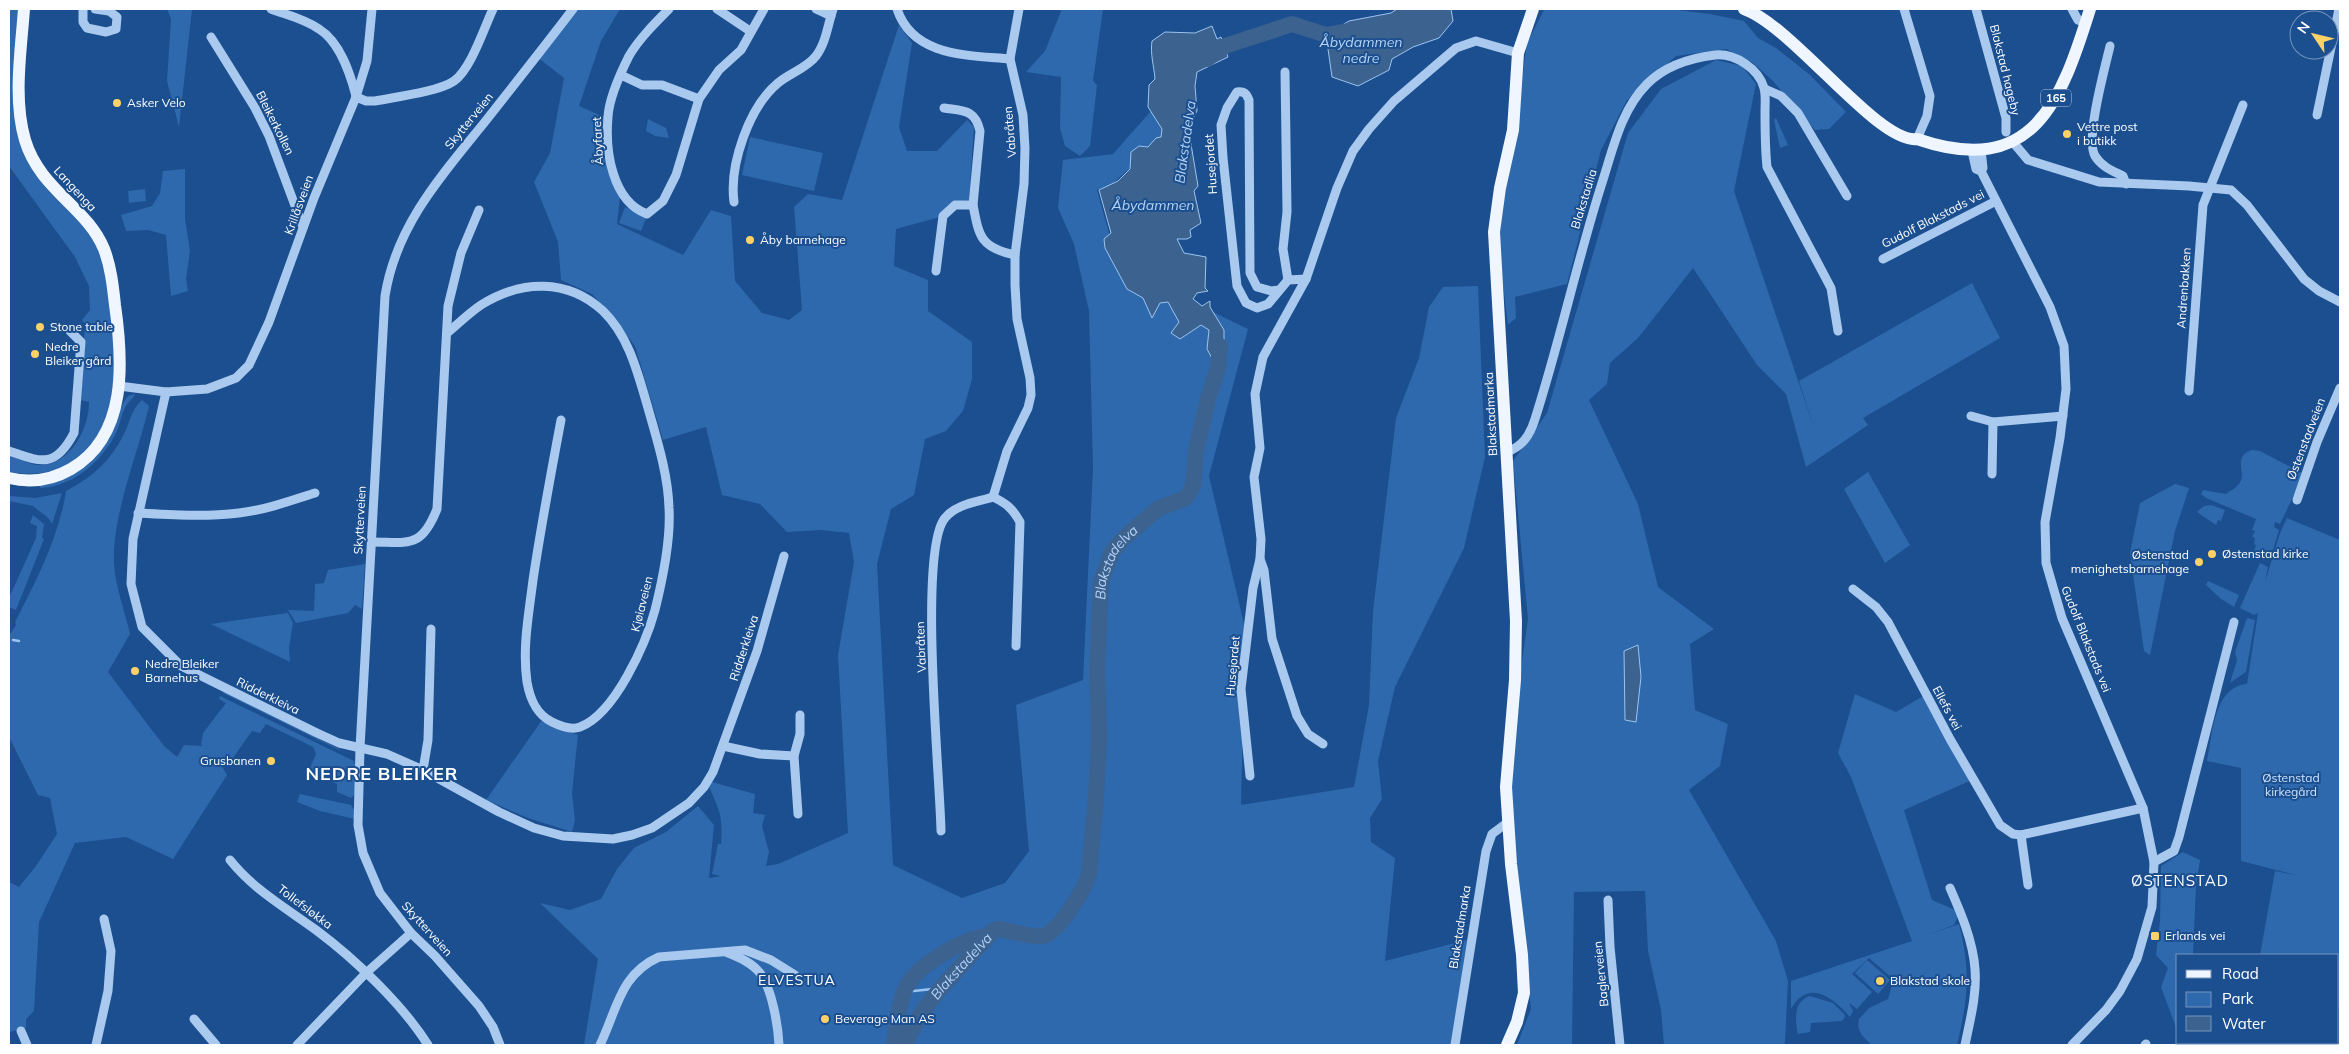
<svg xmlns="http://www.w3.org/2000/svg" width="2349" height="1054" font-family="Mulish,sans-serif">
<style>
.green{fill:#2e69ad}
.water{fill:#3c6290;stroke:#9cc4f0}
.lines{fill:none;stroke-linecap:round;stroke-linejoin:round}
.stream{stroke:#9cc4f0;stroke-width:2.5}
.river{stroke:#3c6290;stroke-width:16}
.minor{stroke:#a9c9ee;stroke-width:9}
.major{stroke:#f0f6ff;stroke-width:12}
.poi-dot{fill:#ffd166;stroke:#1b4f8f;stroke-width:2}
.labels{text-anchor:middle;stroke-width:4;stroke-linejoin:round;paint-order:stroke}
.shield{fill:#1b4f8f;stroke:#bbcadd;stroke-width:1}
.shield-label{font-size:11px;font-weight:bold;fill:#fff}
.street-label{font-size:12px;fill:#fff;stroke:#1b4f8f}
.poi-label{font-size:12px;fill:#fff;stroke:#1b4f8f;text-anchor:start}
.park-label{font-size:12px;fill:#cfe3fa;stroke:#1b4f8f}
.water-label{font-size:14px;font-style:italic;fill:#b5d3f5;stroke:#1b4f8f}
.neighbourhood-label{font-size:14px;letter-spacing:1px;fill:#fff;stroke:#1b4f8f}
.quarter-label{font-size:15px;letter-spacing:1px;fill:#fff;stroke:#1b4f8f}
.district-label{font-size:18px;font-weight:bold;letter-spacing:1px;fill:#fff;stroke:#1b4f8f}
</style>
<rect width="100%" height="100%" fill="#1b4f8f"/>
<g class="green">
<path d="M9,9h10c-2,31 -6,63 -6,94 0,11 13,52 18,62 15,33 51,50 66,83 9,19 11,41 14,62 11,77 1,177 -102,162v-17c9,3 20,9 29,10 32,1 51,-36 51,-63l-9,-2 5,-76 -3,-4 8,-10 -1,-24 -14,-29 -66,-91z"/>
<polygon points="167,9 192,9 179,127 167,81 171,19"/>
<path d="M576,9h44l-19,32 -22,65 25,11 5,52 11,28 -3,27 66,31 28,-45 20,6 4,65 27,32 27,7 13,-10 -8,-103 14,-13 34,6 57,-175 13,18 -13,84 8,24h30l30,-31 7,7 -5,73c-15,1 -22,2 -29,17l-44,12 -2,37 34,14v31l44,31v37l-9,32 -17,20 -21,8 -11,56 -23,14 -14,55 16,301 69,33 43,-15 24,-32 -13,-146 67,-25 10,-212 -4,-157 -15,-67 -16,-36 5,-48 50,-6 38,-43 20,20 -60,54 -14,5 21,76 130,63 -39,147 36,152 -4,177 113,-18 15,-82 4,-94 23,-193 23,-60 10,-51 14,-20 35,-1 7,171 -21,91 -69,139 -17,74 4,38 -12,19 1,24 24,16 -10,103 82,-21 -16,105h-867l14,-86 -58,-56 30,7 31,-11 16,-30 17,-21 32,-16 32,-26 16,19 -5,53 12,-2 -9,-2 6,-30h3c2,-27 -1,-33 -12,-57l3,-5 43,12 -2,19 12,2 -3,11 7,26 -3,14 12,-2 70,-31 -10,-178 16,-93 -5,-29 -28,-3 -34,2 -27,-28 -38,-9 -16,-68 -43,13 -28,-94 -26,-34 -17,-18 -31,-14 -3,-38 -24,-60 16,-29 14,-75 -27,-21z"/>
<polygon points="1062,9 1103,9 1093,81 1097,85 1090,146 1080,156 1065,146 1060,128 1061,77 1026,72 1045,51"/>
<polygon points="1548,9 1669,9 1710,14 1744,21 1758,38 1776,48 1810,75 1846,112 1829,129 1815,130 1773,81 1753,63 1726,49 1676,56 1627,100 1601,150 1567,284 1515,297 1516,318 1508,325 1498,243 1527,43 1544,10"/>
<polygon points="1716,60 1742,66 1756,84 1734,191 1815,431 1799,381 1972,283 2000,338 1863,418 1868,425 1806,467 1786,394 1757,365 1693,268 1638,338 1610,363 1607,384 1589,400 1638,504 1658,587 1714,629 1690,644 1695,710 1728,724 1720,766 1689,790 1776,941 1788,981 1785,1043 1783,1045 1664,1045 1661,1010 1648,951 1645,891 1574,892 1572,1045 1517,1045 1531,1009 1511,836 1511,739 1528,619 1513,461 1547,413 1628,133 1661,89"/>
<polygon points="1776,118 1788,145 1780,148 1774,120"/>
<polygon points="648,119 666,128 669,138 655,136 646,131"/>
<polygon points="750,137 823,153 814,191 742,175"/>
<polygon points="185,169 185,219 190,251 186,279 188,291 171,296 166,235 148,230 126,231 121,215 152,206 160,193 163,171"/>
<polygon points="145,189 146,201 129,203 128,191"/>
<polygon points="625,207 647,216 641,231 619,223"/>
<path d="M135,394c-2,5 -6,7 -9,12 -5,8 -6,20 -11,29 -14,27 -43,52 -75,53v-3l57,-30 13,-17 13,-35 5,-7z"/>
<path d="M142,400l7,6 -1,4c-11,46 -36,106 -34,153 1,23 11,48 16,71l-22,38 56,74 13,11 7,-12 20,1 -3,-1 2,-12 23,-30 -7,-4 1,-3 134,65 2,8 1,23 -6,6 -14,-6v-8l-28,-14 7,-16 -3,-7 -47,-23 -6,9 -8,-2 -22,31 -12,-2 9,15 -54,84 -47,-22 -51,6 -36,79 -5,89 -8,8v9l-17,4v-150l10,5 17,-21 21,-32 -7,-36 -12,-3 -29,-58v-101l7,-11 -1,-3c21,-41 44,-85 51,-131 26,-14 44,-29 58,-57 6,-12 7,-24 18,-34z"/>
<path d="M2252,450l8,1 44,23 -24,50 -5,-2 -1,5 5,3 -9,30 -8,-3 1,-3 -9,-3 2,-6 -2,-1 1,-6 -3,-1 3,-6 -3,-1 4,-11 -50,-21 -5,-4 2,-4 23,4c4,-3 10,-6 13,-10 9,-11 -8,-27 13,-34z"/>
<polygon points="1868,472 1910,545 1885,563 1844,489"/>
<polygon points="2175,484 2189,488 2175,531 2150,655 2144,651 2130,553 2140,503"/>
<path d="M62,493l-10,31c-4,-9 -13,-12 -19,-18l-24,-5v-5l26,2z"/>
<polygon points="2211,505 2225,510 2221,521 2218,520 2216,525 2197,512 2204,506"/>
<polygon points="33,515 44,524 42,538 44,539 16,610 9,607 9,598 36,538 37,526 30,523"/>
<path d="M2287,518l53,22v467h-2v-52h-78l15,-84 25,5 -59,-15v-93l-34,-7c6,-26 6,-74 40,-77l11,-71 -4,2 -14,-7 20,-45 8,4 -3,15 15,-49z"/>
<polygon points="365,564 362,609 355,605 348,613 296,623 288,610 314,611 315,584 324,583 328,570"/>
<polygon points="2208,581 2239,595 2234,607 2221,599 2206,585"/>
<polygon points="288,613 293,623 289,648 290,662 211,624"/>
<polygon points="2247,618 2255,620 2246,672 2230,683 2237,660 2235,652"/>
<polygon points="224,691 339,749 341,751 223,693"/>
<path d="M1855,694l41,18 29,-17 47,85 -68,30 28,90 28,12 -6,13 -27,10 32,-11c12,48 9,74 -2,121h-85c-8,-7 -16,-13 -13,-26l10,-11 19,-9 7,-25 -4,3 -22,-19 -17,16 20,18 -15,17 -8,-6 4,8 -3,6c-17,-20 -42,-39 -59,-8v-28l121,-40 -61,-164 -13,-24z"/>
<polygon points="542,720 551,726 578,735 572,793 575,820 572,832 528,818 486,800"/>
<polygon points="300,794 351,805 355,811 355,819 320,811 297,802"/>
<polygon points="2183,852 2200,860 2196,886 2193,955 2178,955 2178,1033 2161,987 2168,968 2156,955 2160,921 2161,866"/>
<polygon points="1867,960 1890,980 1878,994 1855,973"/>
<path d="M1810,996l23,7 12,12 -1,4 -3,2 -30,2 -1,9 -12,2c-3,-13 -5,-33 12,-38z"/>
</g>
<g class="water">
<polygon points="1397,9 1451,9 1453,21 1439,38 1413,47 1392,59 1389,70 1358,86 1332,77 1326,35 1349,21 1391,13"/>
<path d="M1212,26l5,13 4,-2 7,20 -31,15 -2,14 2,25 -6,11 -1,16 8,48 -4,5 7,32 -11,7 1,7 -4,2h-10l7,14 22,4 -1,31 3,3 -11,2 -4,6 9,7 8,-5v6l14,23v31l-11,11 1,-10 -7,-13 2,-19 -8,-5 -21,14 -9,-6 8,-11 -11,-20 -8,1 -8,15 -9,-20 -16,-9 -22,-41 -1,-9 7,-6 -12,-43 19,-9 12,-12 1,-17 8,-6 9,1 8,-9 5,-1 1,-8 -14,-22 1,-22 6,-6c-1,-13 -5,-25 -3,-38l13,-9 30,1z"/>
<polygon points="1638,645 1641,677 1636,722 1625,720 1624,651"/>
</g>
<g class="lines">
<g class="stream">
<polyline points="13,640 19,641"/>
<polyline points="904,992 942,988"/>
</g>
<g class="river">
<polyline points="1207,59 1225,46 1292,24 1326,35 1348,31"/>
<path d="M894,1045c3,-17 4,-37 10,-53 10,-26 57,-52 83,-56"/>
<path id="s1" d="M904,1045l18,-33 18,-23 54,-59 6,-1c10,2 34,9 43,7 16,-4 42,-47 46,-62l7,-78 3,-60 -2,-67 4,-87 11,-30 13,-15 34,-29 27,-10 7,-12 3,-35 12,-52 10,-31 2,-22"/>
</g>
<g class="minor">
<polyline points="83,9 83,22 87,28 106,32 116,29 117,17 109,11 95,9"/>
<path d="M271,9c16,6 34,10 48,20 21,13 31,44 37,67"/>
<path d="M669,9c-14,14 -30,30 -40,47 -9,18 -20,42 -21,61 -3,34 4,84 39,97l16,-13 13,-26 23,-76 20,-29 22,-20 23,-41"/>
<polyline points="717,9 750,31"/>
<polyline points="816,9 831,16"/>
<path d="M897,9c16,48 71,46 113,50"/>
<polyline points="1904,9 1930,96 1927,116 1917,139"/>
<polyline points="1976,9 2006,118 2006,132"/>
<polyline points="2072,9 2078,20 2086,23"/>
<polyline points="211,37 255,108 269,136 303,227"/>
<path d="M2110,46c-5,22 -25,93 -15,110 7,11 18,15 28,20l3,8"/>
<polyline points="1285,72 1287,212 1283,249 1288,280"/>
<polyline points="621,75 642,85 662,85 699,99"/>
<polyline points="1765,89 1781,96 1798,113 1847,196"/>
<path d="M356,97l10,4h9c20,-4 63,-9 79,-20 17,-12 30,-53 39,-72"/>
<path d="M944,108c19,3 31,1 36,23l-7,74c6,32 8,43 42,50"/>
<polyline points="2317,115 2339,9"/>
<polyline points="2012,141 2028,160 2099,182 2189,186 2231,190 2247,205 2304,279 2319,291 2340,302"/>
<polyline points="1972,151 1976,169 1981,171 2050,307 2064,346 2066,389 2060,438 2045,522 2046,563 2062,618 2143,808 2154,862 2152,907 2137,959 2120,991 2106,1010 2072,1045"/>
<polyline points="1981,171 1983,168 1981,150"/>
<path d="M734,202c-5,-37 15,-95 44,-119 12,-10 29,-15 38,-27 10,-13 12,-32 17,-47"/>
<polyline points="1883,259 1996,201"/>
<polyline points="936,271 943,216 955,205 973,205"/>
<path d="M1279,290l-8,1 -14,-4 -7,-14 -1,-173c-3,-7 -5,-9 -12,-8l-10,16 -6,17 2,33 14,128 9,17 11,5 11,-4 20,-24 18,-1"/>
<path d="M447,333c11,-9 22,-20 34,-28 40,-25 86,-27 122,6 26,25 35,63 45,97 9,32 20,66 21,100 2,33 -6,70 -14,102 -9,33 -40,104 -75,117 -8,3 -20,-1 -28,-5 -16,-8 -22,-23 -25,-40 -5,-34 2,-69 6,-102 8,-54 18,-107 28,-160"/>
<polyline points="119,386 166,392 207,389 236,378 249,365 269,322 314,198 356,97 367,61 372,9"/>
<polyline points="2189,391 2203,205 2243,105"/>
<polyline points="166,392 133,539 131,584 142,627 181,666 317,733 339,743 387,754 423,770 499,812 534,828 563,836 613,839 632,835 652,828 689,803 704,787 713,772 757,651 784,556"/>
<polyline points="1971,416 1993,422 2063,416"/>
<path d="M9,451c32,11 46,18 65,-18l7,-91 -11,-11"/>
<path d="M1507,452c16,-6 23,-17 28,-33 25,-78 42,-158 67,-236 11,-34 19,-73 45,-99 18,-18 43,-26 68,-29 20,-2 44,14 49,33 2,7 1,16 1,23 0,19 0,37 2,56l64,121 7,43"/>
<polyline points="1992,474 1993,422"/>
<polyline points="2297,500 2317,442 2340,388"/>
<path d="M138,513c34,2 67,4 101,0 26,-3 51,-12 76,-20"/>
<path d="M372,542c37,0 49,7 65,-33l11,-203 13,-53 18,-43"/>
<polyline points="1853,589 1876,607 1888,622 1950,739 2000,825 2013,834 2021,835 2143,808"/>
<path d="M1016,646l4,-124c-7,-13 -14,-19 -27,-25l14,-46 21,-43 3,-13 -1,-17 -13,-59 -2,-34v-30l9,-71 1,-36 -2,-33 -13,-56 9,-50"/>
<polyline points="1323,744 1308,734 1297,716 1272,639 1264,570 1260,559 1261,539 1254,477 1260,448 1255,394 1263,357 1306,279 1337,188 1353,151 1369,129 1394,101 1456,48 1476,41 1518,53"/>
<polyline points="723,746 760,754 794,756"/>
<polyline points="423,770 428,740 431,629"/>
<polyline points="1250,776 1241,689 1253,588 1260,559"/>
<polyline points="798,814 794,756 800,734 800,715"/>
<path d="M941,831c-1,-54 -23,-281 4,-313 11,-14 32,-16 48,-21"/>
<polyline points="2021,835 2028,885"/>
<path d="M230,860c24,30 56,48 86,70 39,29 87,75 112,115"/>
<polyline points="2154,862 2174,851 2179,837 2234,622"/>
<path d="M1950,888c11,25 23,53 25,81 2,26 -5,51 -10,76"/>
<polyline points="1608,900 1610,947 1620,1045"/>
<path d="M726,952c12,5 25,10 34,21 12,16 18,52 19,72"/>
<polyline points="194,1019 216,1045"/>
<polyline points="21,1031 27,1045"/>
<polyline points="96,1045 108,991 111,951 104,919"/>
<polyline points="297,1045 366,973 411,933"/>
<path d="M500,1045l-7,-18 -14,-21 -44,-50 -24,-23 -31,-40 -17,-40 -5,-28 2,-77 25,-452c11,-70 56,-120 99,-173 30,-38 60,-76 89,-114"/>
<path d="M600,1045c17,-35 20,-71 59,-88l86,-7 26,10 24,15"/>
<polyline points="1455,1045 1486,851 1492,834 1508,822"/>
<polyline points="2145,1045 2146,1044"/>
</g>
<g class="major">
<path d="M1744,9c49,17 134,135 173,130 116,40 144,-37 173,-130"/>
<path d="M9,478c21,5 43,2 62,-9 57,-33 52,-108 44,-164 -2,-18 -4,-38 -11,-56 -17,-42 -64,-59 -79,-109 -12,-41 -4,-89 -1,-131"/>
<polyline points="1507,1045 1517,1022 1524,993 1522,955 1511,864 1506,787 1515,680 1516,621 1494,232 1500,188 1513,130 1518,53 1533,9"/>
</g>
</g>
<g class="poi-dot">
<circle cx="117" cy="103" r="5"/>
<circle cx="2067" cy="134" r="5"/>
<circle cx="750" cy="240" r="5"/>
<circle cx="40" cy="327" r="5"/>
<circle cx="35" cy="354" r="5"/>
<circle cx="2212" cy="554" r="5"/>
<circle cx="2199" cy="562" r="5"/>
<circle cx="135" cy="671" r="5"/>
<circle cx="271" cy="761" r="5"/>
<rect x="2150" y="931" width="10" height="10" rx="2.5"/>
<circle cx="1880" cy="981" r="5"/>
<circle cx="825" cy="1019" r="5"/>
</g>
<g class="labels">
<rect class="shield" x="2041" y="89.5" width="30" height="17" rx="4"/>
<g class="shield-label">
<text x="2056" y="102">165</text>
</g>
<g class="street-label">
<text transform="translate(2005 70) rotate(76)" y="4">Blakstad hageby</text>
<text transform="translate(469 121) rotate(-51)" y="4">Skytterveien</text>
<text transform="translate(275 123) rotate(63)" y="4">Bleikerkollen</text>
<text transform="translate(1010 132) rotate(-95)" y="4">Vabråten</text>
<text transform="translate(598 141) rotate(-93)" y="4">Åbyfaret</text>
<text transform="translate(1211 164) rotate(-94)" y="4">Husejordet</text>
<text transform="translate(75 189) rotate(47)" y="4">Langenga</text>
<text transform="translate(1584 199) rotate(-73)" y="4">Blakstadlia</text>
<text transform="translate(299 205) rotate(-70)" y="4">Krillåsveien</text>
<text transform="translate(1933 219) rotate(-27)" y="4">Gudolf Blakstads vei</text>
<text transform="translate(2184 288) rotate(-86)" y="4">Andrenbakken</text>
<text transform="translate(1491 414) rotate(-93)" y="4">Blakstadmarka</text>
<text transform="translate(2306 439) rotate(-69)" y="4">Østenstadveien</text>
<text transform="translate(360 520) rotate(-87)" y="4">Skytterveien</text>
<text transform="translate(642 604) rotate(-76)" y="4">Kjøiaveien</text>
<text transform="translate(2086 639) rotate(68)" y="4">Gudolf Blakstads vei</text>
<text transform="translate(921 647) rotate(-92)" y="4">Vabråten</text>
<text transform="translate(744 648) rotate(-72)" y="4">Ridderkleiva</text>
<text transform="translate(1233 666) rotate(-85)" y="4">Husejordet</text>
<text transform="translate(268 696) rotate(26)" y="4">Ridderkleiva</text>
<text transform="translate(1947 708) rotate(62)" y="4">Ellefs vei</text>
<text transform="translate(305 907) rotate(37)" y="4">Tollefsløkka</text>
<text transform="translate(1460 927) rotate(-81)" y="4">Blakstadmarka</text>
<text transform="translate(427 929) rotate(48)" y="4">Skytterveien</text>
<text transform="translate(1601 974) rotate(-96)" y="4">Baglerveien</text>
</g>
<g class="poi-label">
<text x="127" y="107">Asker Velo</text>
<text x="2077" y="131">Vettre post<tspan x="2077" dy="14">i butikk</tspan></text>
<text x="760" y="244">Åby barnehage</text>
<text x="50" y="331">Stone table</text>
<text x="45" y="351">Nedre<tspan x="45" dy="14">Bleiker gård</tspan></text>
<text x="2222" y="558">Østenstad kirke</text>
<text x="2189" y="559" text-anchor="end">Østenstad<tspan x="2189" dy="14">menighetsbarnehage</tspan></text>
<text x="145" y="668">Nedre Bleiker<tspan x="145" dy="14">Barnehus</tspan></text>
<text x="261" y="765" text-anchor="end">Grusbanen</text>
<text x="2165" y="940">Erlands vei</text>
<text x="1890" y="985">Blakstad skole</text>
<text x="835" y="1023">Beverage Man AS</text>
</g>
<g class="park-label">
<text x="2291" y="782">Østenstad<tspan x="2291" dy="14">kirkegård</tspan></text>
</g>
<g class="water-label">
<text x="1361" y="47">Åbydammen<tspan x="1361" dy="16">nedre</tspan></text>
<text transform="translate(1185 142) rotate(-82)" y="5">Blakstadelva</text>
<text x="1153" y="210">Åbydammen</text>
<text dy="5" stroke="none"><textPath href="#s1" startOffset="592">Blakstadelva</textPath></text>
<text dy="5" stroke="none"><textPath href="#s1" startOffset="98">Blakstadelva</textPath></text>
</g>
<g class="neighbourhood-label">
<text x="797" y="985">ELVESTUA</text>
</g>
<g class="quarter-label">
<text x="2180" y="886">ØSTENSTAD</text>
</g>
<g class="district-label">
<text x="382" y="780">NEDRE BLEIKER</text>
</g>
</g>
<rect width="2349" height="1054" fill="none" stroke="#ffffff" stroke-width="20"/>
<rect x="2176" y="954" width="162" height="90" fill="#1b4f8f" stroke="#7695bc"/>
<rect x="2186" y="970" width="25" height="8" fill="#f0f6ff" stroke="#7695bc"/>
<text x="2222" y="979" font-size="15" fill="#ffffff">Road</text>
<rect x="2186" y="992" width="25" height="15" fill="#2e69ad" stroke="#7695bc"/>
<text x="2222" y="1004" font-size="15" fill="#ffffff">Park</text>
<rect x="2186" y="1016" width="25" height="15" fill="#3c6290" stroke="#7695bc"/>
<text x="2222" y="1029" font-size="15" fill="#ffffff">Water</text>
<g transform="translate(2314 35) rotate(305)"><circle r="24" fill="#1b4f8f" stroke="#7695bc"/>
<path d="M0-4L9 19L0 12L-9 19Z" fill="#ffd166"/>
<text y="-8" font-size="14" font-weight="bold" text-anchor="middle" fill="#ffffff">N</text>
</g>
</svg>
